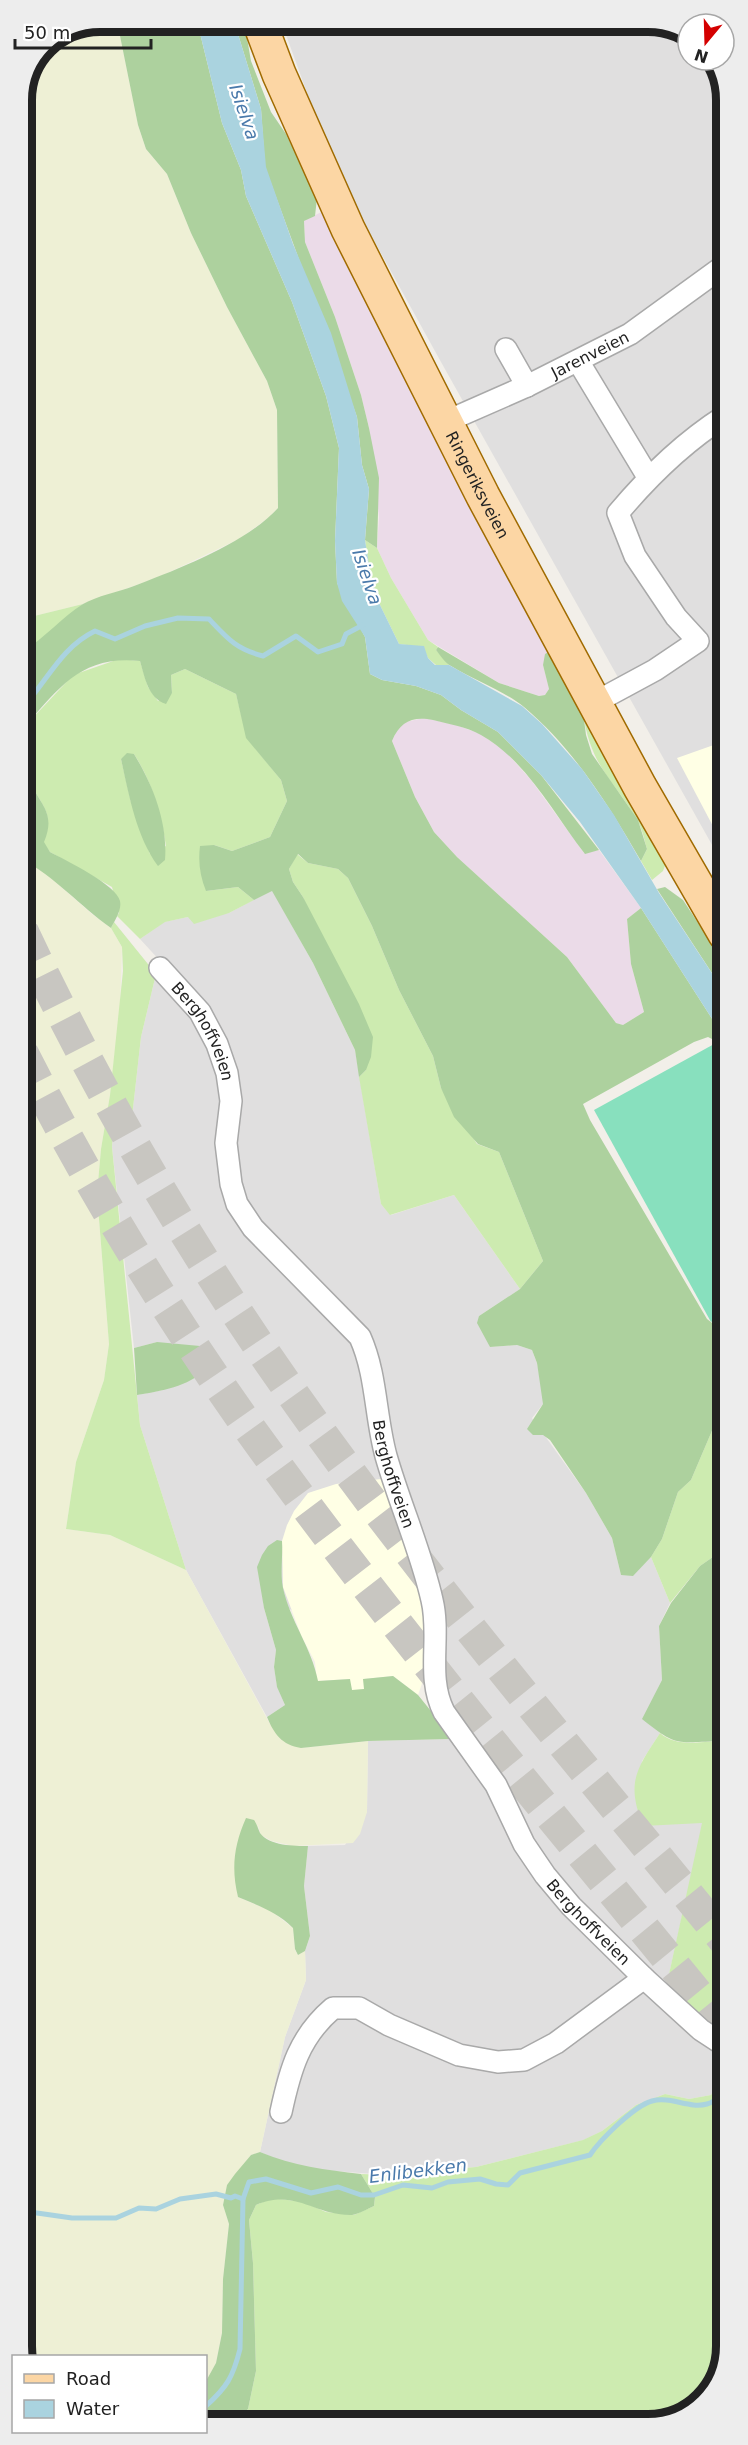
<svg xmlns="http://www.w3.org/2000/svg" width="748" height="2445" font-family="'DejaVu Sans',sans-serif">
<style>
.residential{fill:#e0dfdf}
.industrial{fill:#ebdbe8}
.education{fill:#ffffe5}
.farmland{fill:#eef0d5}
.grass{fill:#cdebb0;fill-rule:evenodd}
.forest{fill:#add19e}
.pitch{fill:#88e0be}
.water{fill:#aad3df}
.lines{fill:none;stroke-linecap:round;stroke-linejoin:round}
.stream{stroke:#aad3df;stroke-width:5}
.highway-tunnel{stroke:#c8c6c1;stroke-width:33;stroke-dasharray:33 16;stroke-linecap:butt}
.street-casing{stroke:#a9a9a9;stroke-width:24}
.primary-casing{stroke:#a06b00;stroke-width:36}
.street{stroke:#fff;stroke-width:21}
.primary{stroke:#fcd6a4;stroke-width:33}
.labels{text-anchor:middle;stroke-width:4.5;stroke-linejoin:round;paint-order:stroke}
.street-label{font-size:16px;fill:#222;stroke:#fff}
.water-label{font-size:18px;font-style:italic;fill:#4a7aab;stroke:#fff}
.rim{fill:none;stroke:#222;stroke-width:8}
</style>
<rect width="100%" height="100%" fill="#f2efe9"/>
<g class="residential">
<polygon points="281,21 654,21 688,35 688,60 712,60 724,80 725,868 441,362 335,170"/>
<polygon points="272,890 313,963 355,1050 381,1204 391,1215 454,1195 520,1289 479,1316 490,1347 517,1345 532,1350 537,1363 543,1394 543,1404 532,1418 586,1493 612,1538 621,1575 633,1575 651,1557 670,1603 659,1626 662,1680 643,1719 660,1733 642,1761 637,1804 639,1816 703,1823 666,1988 625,1950 548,1865 449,1698 443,1647 389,1431 381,1364 371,1337 254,1216 241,1191 235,1134 238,1089 185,988 140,939 164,922 188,917 229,913"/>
<polygon points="156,974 202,1028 218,1068 222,1096 228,1207 353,1345 364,1373 381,1479 404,1535 418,1695 393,1676 262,1591 264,1608 276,1650 274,1667 277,1686 285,1705 267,1717 186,1570 140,1425 137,1395 163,1390 157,1342 134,1348 112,1147 114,1117 132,1117 141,1037"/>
<polygon points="450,1739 469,1758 507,1827 521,1858 550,1899 674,2020 727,2060 727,2070 711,2095 689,2099 665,2094 636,2105 602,2131 584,2140 476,2167 386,2175 321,2170 285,2163 260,2152 285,2037 306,1980 305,1951 310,1936 304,1886 308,1846 345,1845 367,1812 368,1741"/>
</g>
<g class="industrial">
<polygon points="327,209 552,650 543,665 549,689 545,695 539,696 499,683 428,640 391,578 377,548 379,517 369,428 361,395 335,317 305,242 304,221"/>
<polygon points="424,718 456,725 481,734 506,752 531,780 584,853 599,850 641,908 627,919 631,964 644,1012 623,1025 616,1023 567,957 457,857 434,832 415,797 392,741 396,732 405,722"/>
</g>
<g class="education">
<polygon points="725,741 725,849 677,758"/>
<polygon points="381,1479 404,1535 419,1583 425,1616 427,1669 418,1695 393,1676 364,1679 365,1689 358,1690 352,1690 349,1679 317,1681 315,1662 301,1635 283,1587 282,1541 287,1525 294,1511 308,1493 336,1484"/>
</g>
<g class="farmland">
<polygon points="100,21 117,21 138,125 146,149 167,174 191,233 227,307 267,381 277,410 278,508 268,518 239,539 159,577 83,604 22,619 21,100 44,44"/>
<polygon points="22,859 42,870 92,914 111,928 122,947 120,1008 110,1095 101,1149 97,1194 109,1344 104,1380 76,1462 66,1529 110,1535 186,1570 270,1724 301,1748 368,1741 367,1812 360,1834 353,1843 293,1846 272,1841 261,1835 258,1826 237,1890 238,1897 271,1911 293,1928 295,1950 298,1955 305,1951 306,1980 285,2037 260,2152 251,2155 227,2185 223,2205 229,2224 223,2279 222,2333 216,2363 206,2381 206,2356 24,2356"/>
</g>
<g class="grass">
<polygon points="365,540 377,548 391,578 428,640 438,647 436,650 449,665 436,665 428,658 423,647 399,644 380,605 371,578"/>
<polygon points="83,604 39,642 22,652 22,619"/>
<path d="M119,659l21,2 8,26 10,14 14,-8 -1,-18 14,-6 51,25 11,44 34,42 6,21 -17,36 -38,14 -18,-6 -8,46 32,-4 16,13 -25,13 -35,11 -6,-7 -23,5 -25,17 -23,-23 2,-3 -7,-26 -62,-35 -7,-10c15,-33 -8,-39 -14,-67 -4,-17 -2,-35 -1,-52l45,-48zM134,754c18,28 27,59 32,92l-16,8 -19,-52 -10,-43z"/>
<path d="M583,712l83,151 -3,8 -11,9 -11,-19 6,-12c-3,-10 -5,-22 -11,-31 -25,-41 -46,-53 -53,-106z"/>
<polygon points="297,854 308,863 338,869 348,878 372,926 399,990 433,1056 441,1088 477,1144 499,1152 543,1261 520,1289 454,1195 390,1215 381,1204 359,1077 366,1070 303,897 293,882 289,869"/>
<polygon points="114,922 156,974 141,1037 132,1117 114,1117 112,1147 140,1425 186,1570 110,1535 66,1529 76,1462 104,1380 109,1344 97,1194 101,1149 110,1095 123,971 122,947 111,928"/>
<polygon points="726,1411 726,1540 720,1552 700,1566 670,1603 651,1557 662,1539 678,1492 691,1480 717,1419"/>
<path d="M660,1733c16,14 38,9 58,8l8,9 1,289 -61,-51 36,-165 -59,3c-17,-44 -7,-56 17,-93z"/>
<polygon points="727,2070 727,2345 710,2393 668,2421 206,2423 221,2419 235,2421 248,2409 256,2371 253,2263 249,2220 256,2205 272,2198 303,2202 326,2212 354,2215 374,2206 375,2197 361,2174 387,2175 476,2167 583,2140 602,2131 636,2105 665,2094 689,2099 711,2095"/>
</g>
<g class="forest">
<path d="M117,21h80l25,102 19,47 5,26 46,106 34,94 13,52 -4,93 2,42 28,54 5,37 12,6 34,6 25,9 20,15 37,22 43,43 58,75 -14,4c-32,-41 -58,-93 -104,-119 -14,-8 -32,-11 -48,-15 -21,-4 -33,2 -41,21l23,56 19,35 23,25 110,100 49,66 7,2 21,-13 -13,-48 -4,-45 14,-11 84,131 1,15 -8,-12 -10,-5 -14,5 -111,62 7,16 117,199 9,7 10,3v82l-9,8 -26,61 -13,12 -16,47 -11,18 -18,19 -12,-1 -9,-37 -26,-45 -36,-53 -7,-5h-10l-6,-6 16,-25 -6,-41 -5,-13 -15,-5 -27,2 -13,-24 2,-7 41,-27 23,-28 -44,-109 -21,-8 -24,-27 -13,-29 -8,-32 -34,-66 -27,-64 -24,-48 -10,-9 -30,-6 -10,-9 -9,15 4,13 10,15 56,107 14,33 -2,20 -5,13 -7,7 -4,-27 -42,-87 -41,-72 -18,9 -16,-13 -32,4c-6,-15 -8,-29 -6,-45l14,-1 18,6 38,-14 17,-36 -6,-21 -35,-42 -10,-44 -51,-25 -14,6 1,18 -6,11c-18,-6 -21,-26 -26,-43 -56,-6 -79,24 -112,62 -1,17 -3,35 1,52 6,28 29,34 15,67l6,10c15,8 67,33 70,49 2,9 -5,19 -9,27 -31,-22 -56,-51 -89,-69v-207c23,-14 40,-35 61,-48 14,-8 35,-12 51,-18 43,-16 114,-44 144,-78l-1,-98 -10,-29 -40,-74 -36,-74 -24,-59 -21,-25 -8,-24z"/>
<polygon points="234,21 244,21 251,61 271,112 286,134 317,198 315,216 304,221 305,242 335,317 361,395 369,428 379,478 377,548 365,540 369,489 362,465 357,417 265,167 261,109"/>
<path d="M438,647l61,36 40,13 6,-1 4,-6 -6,-24 2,-11 7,-4 31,62 3,23 6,19 46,66 9,29 -6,12c-32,-55 -67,-112 -117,-154 -21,-17 -49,-26 -73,-41 -6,-3 -11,-11 -15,-16z"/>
<path d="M127,753l7,1c19,31 34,69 31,106l-7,6c-22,-30 -29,-71 -37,-107z"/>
<polygon points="665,887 683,900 725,964 725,993 657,889"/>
<path d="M157,1342l43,4 6,23c-18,18 -45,22 -69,26l-3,-47z"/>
<path d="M277,1540l5,1c1,15 -2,33 1,47 7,33 29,60 35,93l32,-2 2,11 12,-1 -1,-10 30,-3 25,19 21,26 11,18 -82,2 -67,7c-19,-3 -27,-14 -34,-31l18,-12 -8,-18 -3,-20 2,-17 -12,-42 -7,-41 5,-12 6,-9z"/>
<path d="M726,1540v210l-8,-9c-43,2 -42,5 -76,-22l20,-39 -3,-54 12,-23 29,-37 20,-14z"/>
<path d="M246,1818l8,2c3,4 4,9 6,13 9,13 35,13 48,13l-4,40 6,50 -5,15 -7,4 -3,-6 -2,-21c-16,-16 -34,-22 -55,-31 -7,-29 -4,-52 8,-79z"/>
<path d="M260,2152c33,14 66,18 101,22l14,23 -1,9c-7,3 -15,8 -22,9 -37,1 -57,-27 -96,-10l-7,15 4,43 3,108 -8,38 -13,12 -14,-2 -15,4v-42l10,-18 6,-30 1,-54 6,-55 -6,-19 4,-20 8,-11 16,-19z"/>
</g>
<polygon class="pitch" points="716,1043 726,1060 726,1314 711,1322 594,1110"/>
<polygon class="water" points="197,21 234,21 261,109 266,167 293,244 331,333 357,417 362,465 369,489 365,540 371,578 380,605 399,644 424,646 428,658 435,665 449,665 522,706 542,724 582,769 614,815 659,893 725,993 725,1039 641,908 580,822 541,775 498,732 461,710 441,695 416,686 382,680 370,674 365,637 342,601 337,583 335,541 339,448 326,396 292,302 246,196 241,170 222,123"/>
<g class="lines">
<g class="stream">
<path d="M22,708c25,-26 38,-60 73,-77l20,8 30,-13 33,-8 31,1c19,20 27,30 54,37l33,-20 22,16 24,-8 4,-10 17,-9"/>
<polyline points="23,2211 72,2218 116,2218 139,2208 156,2209 180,2199 216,2194 231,2198 235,2196 243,2199"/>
<path d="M206,2406c21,-19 27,-29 34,-57l3,-150 6,-17 17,-3 45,14 27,-6 23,8h13l29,-10 29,3 16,-6 32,-3 16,5 12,1 12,-12 70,-18c10,-15 44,-49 62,-54 19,-5 37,8 55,3 7,-2 14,-8 20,-12"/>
</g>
<g class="highway-tunnel">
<path d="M22,931c69,147 152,291 244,425 141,205 304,394 461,587"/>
<path d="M22,1053c72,142 157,280 251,408 143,196 301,381 454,570"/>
</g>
<defs>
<g id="street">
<polyline points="506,349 527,386"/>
<polyline points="578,361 648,477"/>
<path id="s1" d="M445,422l82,-36 103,-52 95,-69"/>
<path d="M594,703l61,-33 43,-29 -22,-24 -41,-61 -17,-43c31,-37 66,-71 107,-97"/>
<path id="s2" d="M160,968l40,44 17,32 10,29 4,28 -5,42 5,41 6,20 16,24 107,109c17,38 15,79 26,119 14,49 35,95 46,144 9,37 -6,77 12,112l52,73 28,59 21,31 26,31 73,72 57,52 26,17"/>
<path d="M281,2112c9,-42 18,-75 52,-104h26l30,17 70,30 39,7 26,-2 32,-17 88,-65"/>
</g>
<g id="primary">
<path id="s3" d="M259,21l20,53 69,155 135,267 157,291 85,147"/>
</g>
</defs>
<use href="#street" class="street-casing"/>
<use href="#primary" class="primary-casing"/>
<use href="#street" class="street"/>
<use href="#primary" class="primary"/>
</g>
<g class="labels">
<g class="street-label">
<text dy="6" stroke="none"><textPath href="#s1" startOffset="160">Jarenveien</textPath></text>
<text dy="6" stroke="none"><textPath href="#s3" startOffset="513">Ringeriksveien</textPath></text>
<text dy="6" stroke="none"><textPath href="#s2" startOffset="78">Berghoffveien</textPath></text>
<text dy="6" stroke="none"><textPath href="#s2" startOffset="582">Berghoffveien</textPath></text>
<text dy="6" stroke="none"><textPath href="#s2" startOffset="1084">Berghoffveien</textPath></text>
</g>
<g class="water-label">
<text transform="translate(244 112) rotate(71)" y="6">Isielva</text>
<text transform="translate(367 577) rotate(71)" y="6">Isielva</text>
<text transform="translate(418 2171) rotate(-7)" y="6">Enlibekken</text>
</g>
</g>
<path d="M0 0H748V2445H0ZM100 32H648A68 68 0 0 1 716 100V2346A68 68 0 0 1 648 2414H100A68 68 0 0 1 32 2346V100A68 68 0 0 1 100 32Z" fill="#ededed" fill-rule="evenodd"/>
<path class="rim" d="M100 32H648A68 68 0 0 1 716 100V2346A68 68 0 0 1 648 2414H100A68 68 0 0 1 32 2346V100A68 68 0 0 1 100 32Z"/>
<rect x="12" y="2355" width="195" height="78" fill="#ffffff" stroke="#a7a7a7" stroke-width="1.5"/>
<rect x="24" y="2374" width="30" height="9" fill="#fcd6a4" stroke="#a7a7a7" stroke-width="1.5"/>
<text x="66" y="2385" font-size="18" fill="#222222">Road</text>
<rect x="24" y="2400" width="30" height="18" fill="#aad3df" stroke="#a7a7a7" stroke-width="1.5"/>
<text x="66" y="2415" font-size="18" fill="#222222">Water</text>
<g transform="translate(706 42) rotate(199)"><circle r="28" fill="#ffffff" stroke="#a7a7a7" stroke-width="1.5"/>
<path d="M0-4.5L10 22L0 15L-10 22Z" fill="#d40000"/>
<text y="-9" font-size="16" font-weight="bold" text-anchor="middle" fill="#222222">N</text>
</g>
<path d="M15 39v9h136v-9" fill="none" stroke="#222222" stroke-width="3"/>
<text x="24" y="39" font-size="18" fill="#222222" stroke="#ffffff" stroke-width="4.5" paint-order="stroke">50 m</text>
</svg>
